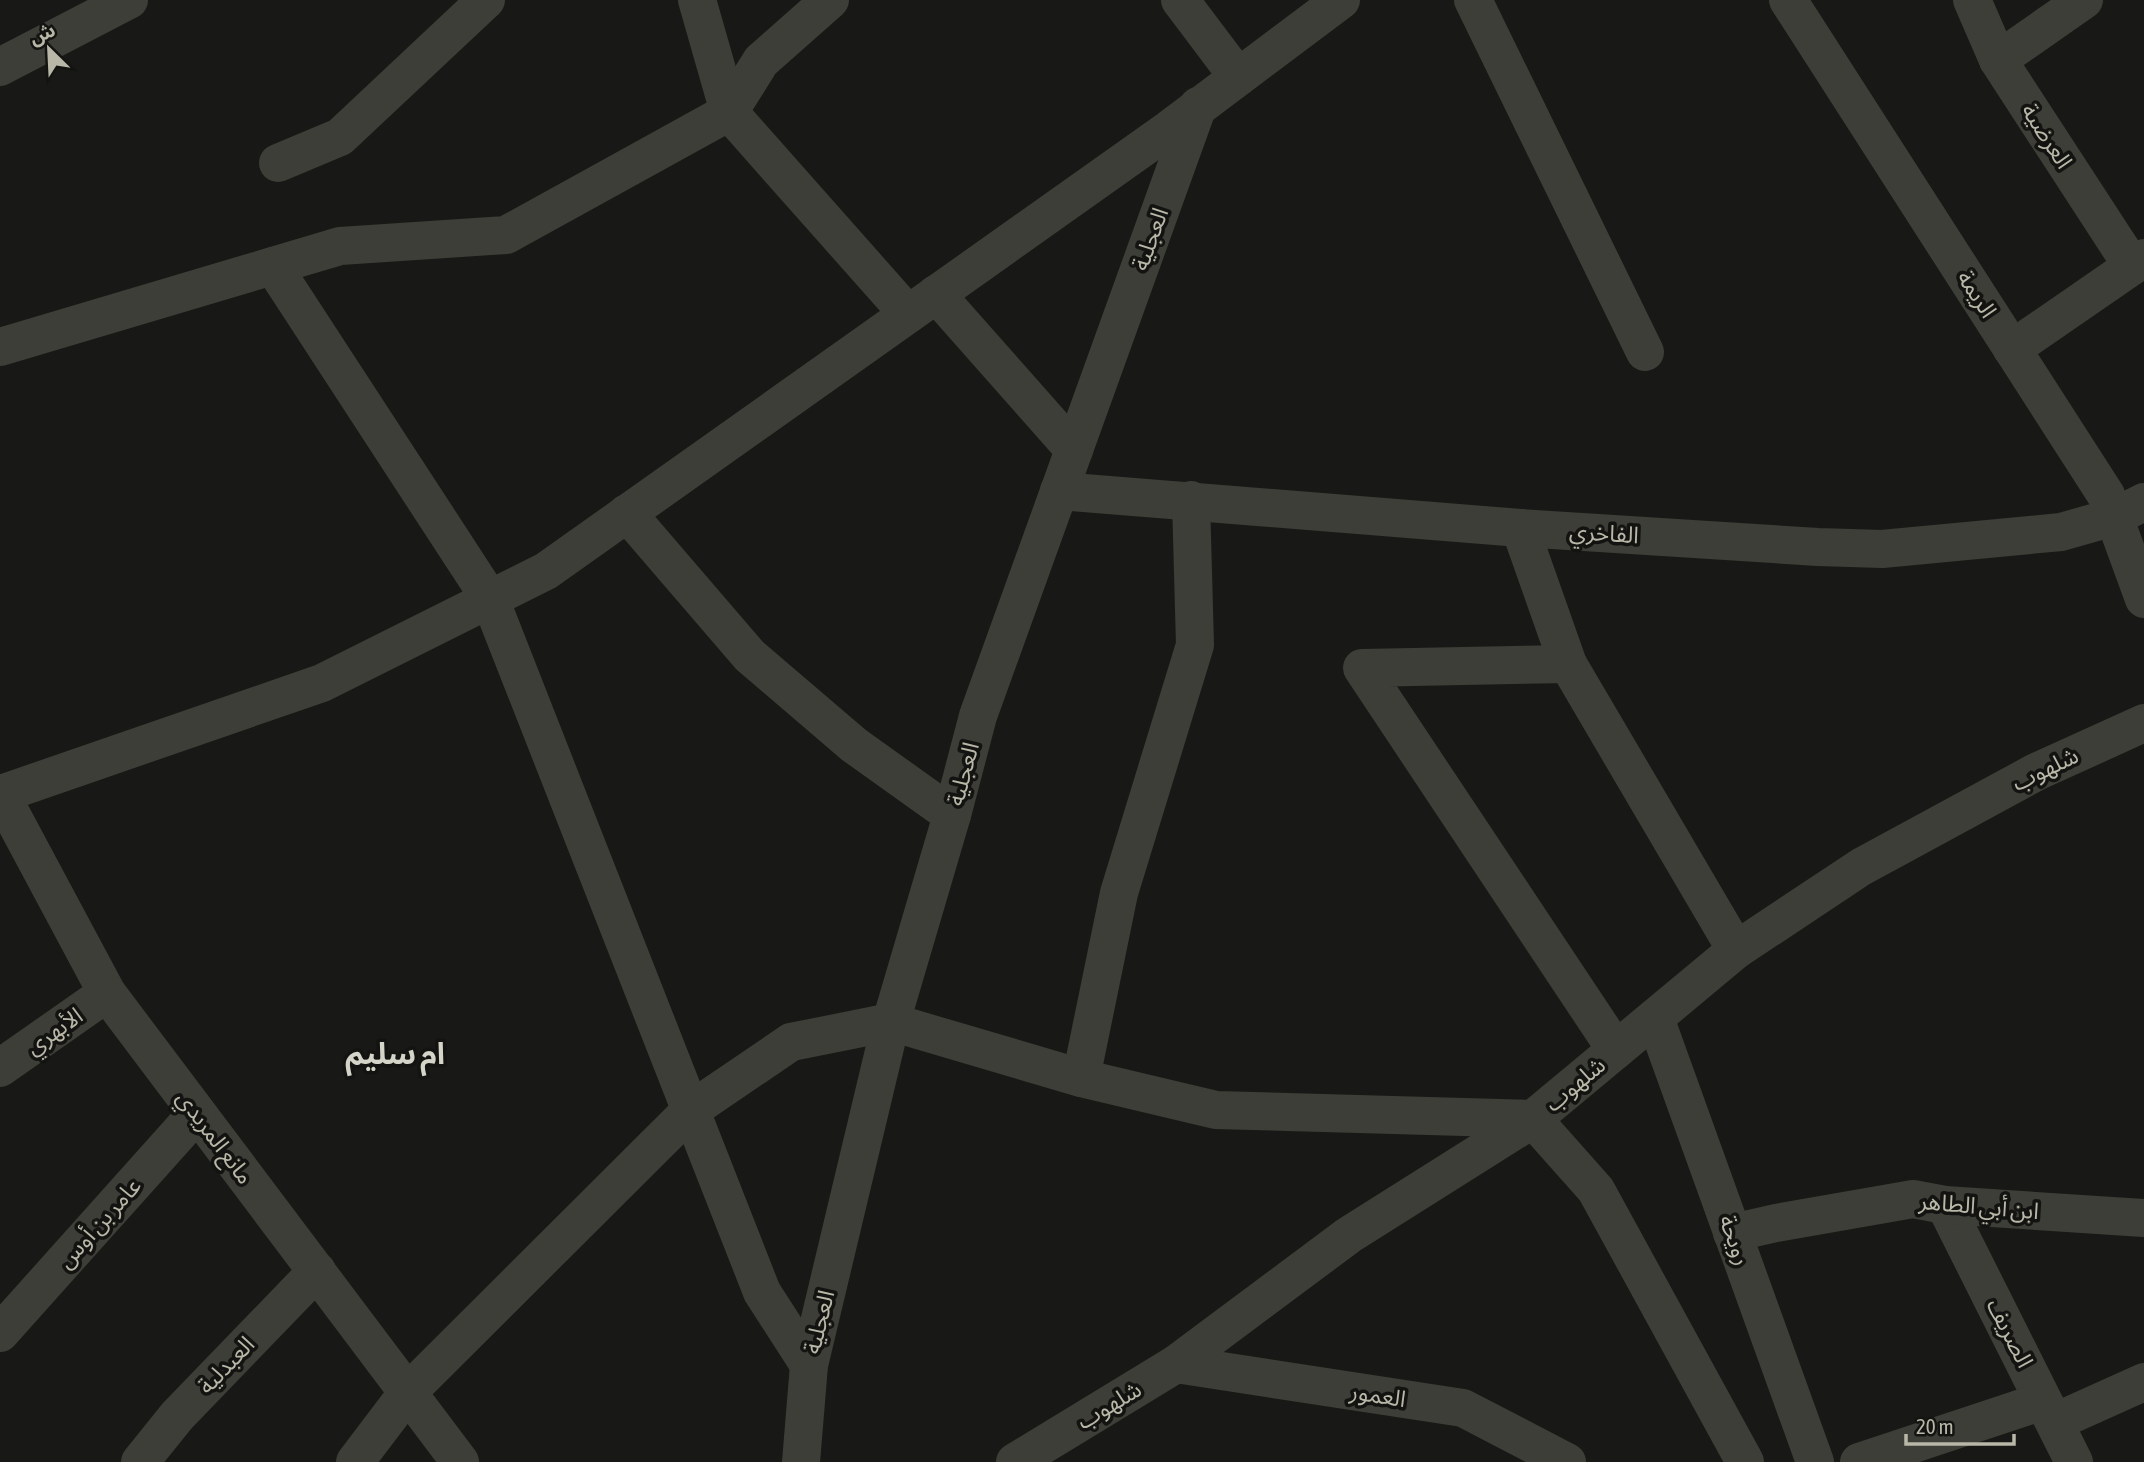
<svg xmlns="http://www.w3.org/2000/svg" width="2144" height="1462" font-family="'Asap Condensed','Noto Sans Arabic',sans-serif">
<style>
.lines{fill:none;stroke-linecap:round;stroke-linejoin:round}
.street{stroke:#3d3e37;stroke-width:38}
.labels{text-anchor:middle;stroke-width:7;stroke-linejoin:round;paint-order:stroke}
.street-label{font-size:23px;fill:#b9b7a8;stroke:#131411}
.district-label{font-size:30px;font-weight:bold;fill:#d5d4c9;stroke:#131411}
</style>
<rect width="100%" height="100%" fill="#181916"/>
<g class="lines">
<g class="street">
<polyline points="697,0 729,112 908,314"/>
<polyline points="1180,0 1238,77"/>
<polyline points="1473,0 1645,352"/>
<polyline points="1788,0 2106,495 2144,599"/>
<polyline points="1972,0 1998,60 2132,266"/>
<polyline points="1998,60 2084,0"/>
<polyline points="0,67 129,0"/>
<polyline points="278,163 340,137 486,0"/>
<polyline points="273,266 490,599 762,1292 809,1365"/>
<polyline points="936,294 1074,450"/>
<polyline points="0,347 340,246 506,235 729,112 761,61 830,0"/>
<polyline points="2012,349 2144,258"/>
<polyline points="1059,491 1520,528 1818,547 1882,549 2061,532 2114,517 2144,502"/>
<polyline points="627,513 750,656 854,745 952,815"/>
<polyline points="1520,528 1568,664 1736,950"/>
<polyline points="1568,664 1362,668 1616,1050"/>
<polyline points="0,793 107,993 460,1462"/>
<polyline points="1,794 322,683 546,571 1168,130 1341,0"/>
<polyline points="1655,1018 1815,1462"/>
<polyline points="0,1068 107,993"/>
<polyline points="1081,1078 1119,893 1195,645 1191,500"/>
<polyline points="1945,1205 2074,1462"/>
<polyline points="1732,1233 1776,1223 1913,1199 1945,1205 2144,1218"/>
<polyline points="0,1333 197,1113"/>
<polyline points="1176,1364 1463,1408 1567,1462"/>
<polyline points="2055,1422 2144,1382"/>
<polyline points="140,1462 177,1416 317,1271"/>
<polyline points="355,1462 408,1392 691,1110 791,1042 891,1022 1081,1078 1216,1110 1533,1119 1596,1190 1745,1462"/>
<polyline points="801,1462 809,1365 891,1022 952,815 978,716 1198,106"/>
<polyline points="1015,1462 1176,1364 1349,1235 1533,1119 1736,950 1861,867 2036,772 2144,723"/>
<polyline points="1859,1462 2043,1401"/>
</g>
</g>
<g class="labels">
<g class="street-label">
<text transform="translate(2047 136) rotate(57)" y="8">العرضية</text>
<text transform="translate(1150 239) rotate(-70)" y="8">العجلية</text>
<text transform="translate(1977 294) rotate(57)" y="8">الريمة</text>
<text transform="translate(1604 533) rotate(4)" y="8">الفاخري</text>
<text transform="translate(2045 769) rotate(-26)" y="8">شلهوب</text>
<text transform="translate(963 774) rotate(-75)" y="8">العجلية</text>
<text transform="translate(54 1031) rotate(-35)" y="8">الأبهري</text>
<text transform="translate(1575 1084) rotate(-40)" y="8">شلهوب</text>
<text transform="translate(215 1137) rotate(53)" y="8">مانع المريدي</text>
<text transform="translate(1979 1206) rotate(5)" y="8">ابن أبي الطاهر</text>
<text transform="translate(99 1223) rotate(-48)" y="8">عامر بن أوس</text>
<text transform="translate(1735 1240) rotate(70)" y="8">رويحة</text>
<text transform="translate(819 1322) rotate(-76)" y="8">العجلية</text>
<text transform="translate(2010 1333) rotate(63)" y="8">الصريف</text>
<text transform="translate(226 1365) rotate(-46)" y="8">العبدلية</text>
<text transform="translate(1378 1395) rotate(9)" y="8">العمور</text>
<text transform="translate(1109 1405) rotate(-31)" y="8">شلهوب</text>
</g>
<g class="district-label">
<text x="395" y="1064">ام سليم</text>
</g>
</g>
<g transform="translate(49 49) rotate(336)" stroke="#131411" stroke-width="5" paint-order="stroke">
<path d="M0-5L12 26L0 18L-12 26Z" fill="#b9b7a8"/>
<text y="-10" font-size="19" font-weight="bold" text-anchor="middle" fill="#b9b7a8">ش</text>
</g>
<path d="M1906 1434v10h108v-10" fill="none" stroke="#b9b7a8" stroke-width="3.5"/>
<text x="1916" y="1434" font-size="21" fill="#b9b7a8" stroke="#131411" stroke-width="5" paint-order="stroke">20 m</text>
</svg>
